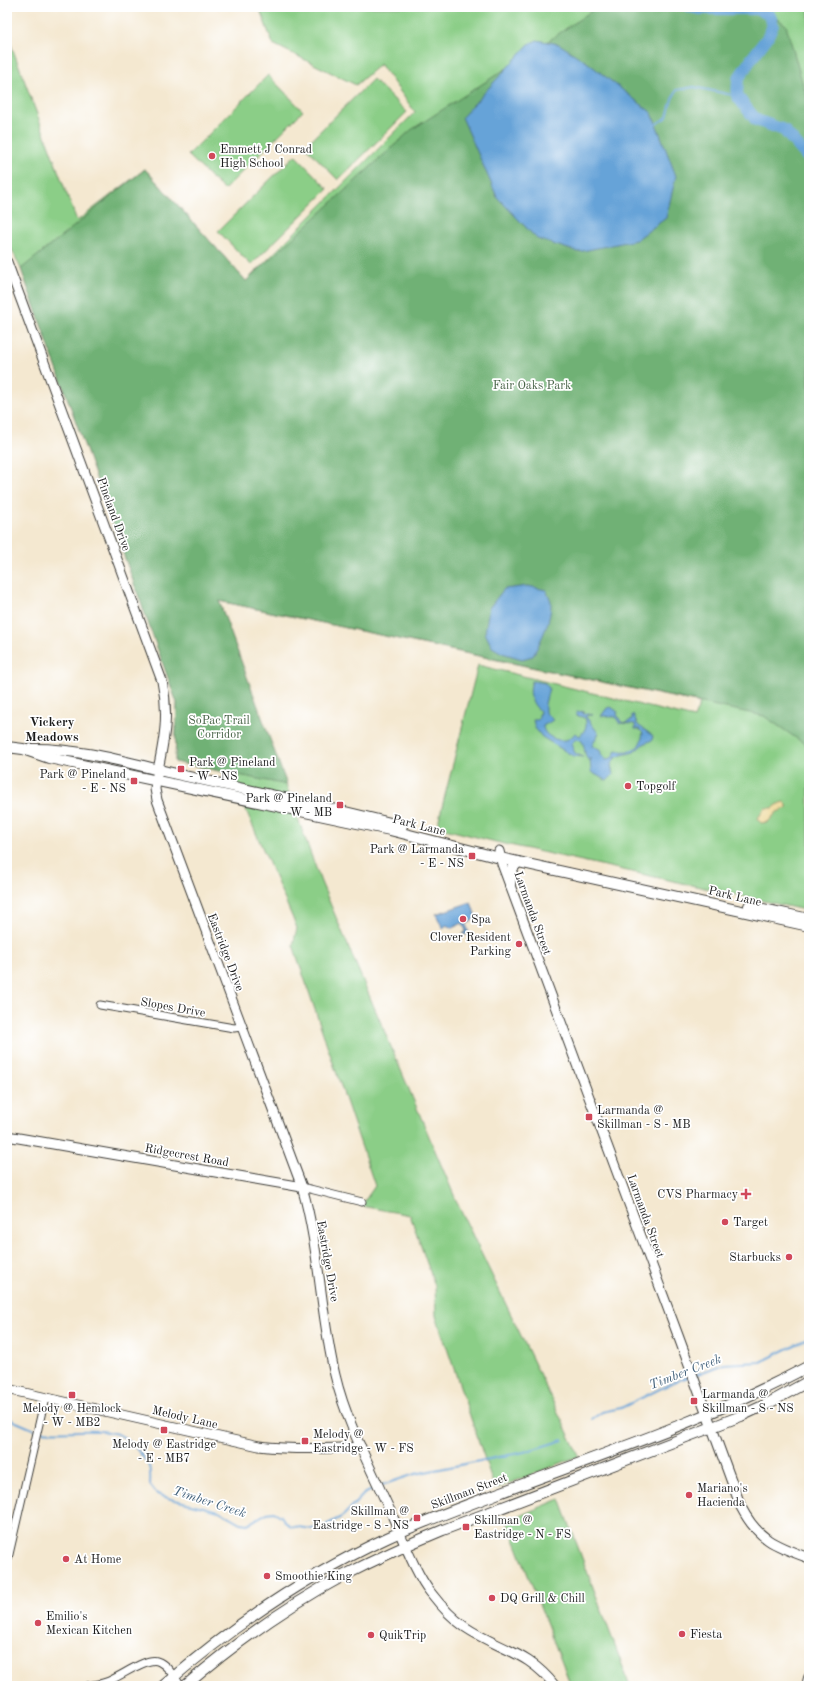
<svg xmlns="http://www.w3.org/2000/svg" width="816" height="1693" font-family="'Old Standard TT',serif">
<style>
.green{fill:#8bce87;stroke:#547552}
.forest{fill:#70b174;stroke:#466648}
.sand{fill:#eeda9e;stroke:#857b5d}
.water{fill:#66a3d8;stroke:#41607a}
.lines{fill:none;stroke-linecap:round;stroke-linejoin:round}
.stream{stroke:#66a3d8;stroke-width:2}
.river{stroke:#66a3d8;stroke-width:12}
.minor-casing{stroke:#3c3b37;stroke-width:9}
.tertiary-casing{stroke:#3c3b37;stroke-width:11}
.secondary-casing{stroke:#3c3b37;stroke-width:12}
.minor{stroke:#fff;stroke-width:7}
.tertiary{stroke:#fff;stroke-width:9}
.secondary{stroke:#fff;stroke-width:10}
.poi-dot{fill:#d1495b;stroke:#fff;stroke-width:1.5}
.labels{text-anchor:middle;stroke-width:3.5;stroke-linejoin:round;paint-order:stroke}
.poi-label{font-size:12px;fill:#1c1c1c;stroke:#fff;text-anchor:start}
.park-label{font-size:12px;fill:#486347;stroke:#fff}
.street-label{font-size:12px;fill:#1c1c1c;stroke:#fff}
.neighbourhood-label{font-size:13px;font-weight:bold;fill:#1c1c1c;stroke:#fff}
.water-label{font-size:13px;font-style:italic;fill:#41607a;stroke:#fff}
</style>
<rect width="100%" height="100%" fill="#fff"/>
<filter id="ink" filterUnits="userSpaceOnUse"><feTurbulence type="fractalNoise" baseFrequency=".025" numOctaves="2"/><feDisplacementMap in="SourceGraphic" scale="8" xChannelSelector="R" yChannelSelector="G"/><feConvolveMatrix kernelMatrix="1 2 1 2 8 2 1 2 1" color-interpolation-filters="sRGB"/></filter>
<filter id="wash" filterUnits="userSpaceOnUse"><feTurbulence type="fractalNoise" baseFrequency=".012" numOctaves="4" result="noise"/><feDisplacementMap in="SourceGraphic" scale="16" xChannelSelector="R" yChannelSelector="G"/><feGaussianBlur stdDeviation="0.9" result="paint"/><feColorMatrix in="noise" values="0 0 0 0 0 0 0 0 0 0 0 0 0 0 0 0 0 1.4 0 .05"/><feComposite in="paint" operator="in"/></filter>
<g filter="url(#wash)">
<rect width="100%" height="100%" fill="#f4e8d0"/>
<g class="green">
<polygon points="259,7 809,7 809,911 496,842 437,827 478,665 694,718 700,703 219,601 321,882 459,1207 579,1456 495,1489 436,1316 435,1286 410,1215 361,1206 375,1186 293,945 297,928 230,773 175,762 177,703 21,269 7,239 7,169 11,166 7,154 7,34 77,221 145,169 246,281 415,112 380,64 356,85 273,44"/>
<polygon points="268,75 303,111 224,190 188,155"/>
<polygon points="373,79 407,112 338,180 305,146"/>
<polygon points="295,155 328,189 251,265 218,231"/>
<polygon points="560,1499 630,1686 571,1686 507,1521"/>
</g>
<polygon class="forest" points="597,7 763,7 786,25 806,95 809,98 809,747 764,716 219,601 287,785 175,762 177,703 21,269 145,169 246,281 411,130 544,44"/>
<polygon class="sand" points="784,802 787,805 787,808 777,812 768,822 761,823 759,821 758,818 765,808 773,808 780,803"/>
<g class="water">
<polygon points="537,40 559,44 588,63 652,113 676,176 666,218 636,240 578,252 537,239 497,197 462,117 529,44"/>
<path d="M528,586l18,4c1,3 4,8 5,11 1,19 -10,39 -18,55l-11,3 -20,-6 -10,-6 -7,-14 4,-25 15,-19z"/>
<path d="M532,681l13,2 4,5 -4,16v8l8,8 -10,6c0,11 19,18 27,12 2,-1 3,-3 5,-5l5,3c5,-6 8,-10 5,-18l-9,-3 1,-3 8,-1 -3,2 11,2h-6l-1,2 13,17 -2,2 -5,10 9,5v3l5,6 7,-3 3,-7c7,3 21,1 24,-7 2,-3 2,-7 3,-10l-4,-4h-4v-5l-16,-1 -3,-6 -15,-1 6,-8 4,-1 7,5 -1,2 4,8 4,1 7,-3v-5l1,-1 5,11 15,11 -1,4 -10,5 -8,7 -12,3 -7,3 -4,7 2,10 -6,6 -16,-9 -1,-14 -1,3c-6,-6 -3,-15 -8,-21l-5,-1 -5,5 4,9 8,4 -10,-1 -31,-19 -7,-9 -2,-8h5l2,-9c-9,-7 -12,-19 -8,-30z"/>
<polygon points="471,902 476,917 471,922 466,924 469,934 464,935 463,933 466,932 463,923 452,928 446,925 443,929 436,914"/>
</g>
<g class="lines">
<g class="stream">
<polyline points="656,124 667,117 672,99 677,90 694,87 737,96"/>
<polyline points="695,1375 724,1364 761,1362 809,1338"/>
<polyline points="7,1418 35,1430"/>
<polyline points="592,1419 602,1412 621,1408 674,1382 691,1376"/>
<path d="M40,1431c23,3 67,-6 85,7 5,3 10,9 13,13 12,13 13,16 12,34l7,9 14,5 48,12 21,12 8,1 19,-11 7,-1 7,4 4,6 6,4 21,3 12,-3 19,-10 21,-22 12,-6"/>
<polyline points="382,1485 415,1474 524,1452 563,1440"/>
</g>
<polyline class="river" points="690,7 700,9 759,9 770,16 773,25 767,38 752,58 738,79 737,96 756,120 784,130 809,159"/>
</g>
</g>
<g filter="url(#ink)">
<g class="lines">
<defs>
<g id="minor">
<polyline points="100,1005 234,1028 241,1027"/>
<polyline points="302,1187 362,1202"/>
<polyline points="7,1563 45,1398"/>
<path d="M88,1686c6,-1 12,-2 18,-4 13,-4 40,-25 51,-21 10,3 18,17 24,25"/>
</g>
<g id="tertiary">
<path d="M7,262l155,419c8,37 1,63 -6,99l-1,9 2,11 145,387c18,62 18,126 33,188 11,47 37,96 57,140 10,22 24,60 39,78 10,13 21,25 34,34 34,23 63,24 90,59"/>
<path d="M499,851l3,13 177,474 62,169c17,33 35,39 68,51"/>
<polyline points="7,1136 302,1187"/>
<path d="M7,1389l252,57c34,4 68,3 102,1"/>
</g>
<g id="secondary">
<polyline points="7,747 23,749 49,758 390,830 500,858 809,926"/>
<path d="M31,749c50,-1 101,15 149,26 74,16 148,32 222,51"/>
<polyline points="510,885 512,869 518,862"/>
<polyline points="749,906 809,919"/>
<path d="M163,1686c68,-59 142,-110 224,-148 37,-17 75,-31 112,-45 104,-39 213,-75 310,-127"/>
<path d="M185,1686c49,-42 102,-80 158,-110 33,-17 66,-32 100,-46l298,-114 26,-12 42,-23"/>
<polyline points="807,1686 809,1678"/>
</g>
</defs>
<use href="#minor" class="minor-casing"/>
<use href="#tertiary" class="tertiary-casing"/>
<use href="#secondary" class="secondary-casing"/>
<use href="#minor" class="minor"/>
<use href="#tertiary" class="tertiary"/>
<use href="#secondary" class="secondary"/>
</g>
</g>
<g class="poi-dot">
<circle cx="212" cy="156" r="4"/>
<rect x="177" y="765" width="8" height="8" rx="2"/>
<rect x="130" y="777" width="8" height="8" rx="2"/>
<circle cx="628" cy="786" r="4"/>
<rect x="336" y="801" width="8" height="8" rx="2"/>
<rect x="468" y="852" width="8" height="8" rx="2"/>
<circle cx="463" cy="919" r="4"/>
<circle cx="519" cy="944" r="4"/>
<rect x="585" y="1113" width="8" height="8" rx="2"/>
<path d="M744 1188h4v4h4v4h-4v4h-4v-4h-4v-4h4z"/>
<circle cx="725" cy="1222" r="4"/>
<circle cx="789" cy="1257" r="4"/>
<rect x="68" y="1391" width="8" height="8" rx="2"/>
<rect x="690" y="1397" width="8" height="8" rx="2"/>
<rect x="160" y="1426" width="8" height="8" rx="2"/>
<rect x="301" y="1437" width="8" height="8" rx="2"/>
<circle cx="689" cy="1495" r="4"/>
<rect x="413" y="1514" width="8" height="8" rx="2"/>
<rect x="462" y="1523" width="8" height="8" rx="2"/>
<circle cx="66" cy="1559" r="4"/>
<circle cx="267" cy="1576" r="4"/>
<circle cx="492" cy="1598" r="4"/>
<circle cx="38" cy="1623" r="4"/>
<circle cx="682" cy="1634" r="4"/>
<circle cx="371" cy="1635" r="4"/>
</g>
<g class="labels">
<g class="poi-label">
<text x="220" y="153">Emmett J Conrad<tspan x="220" dy="14">High School</tspan></text>
<text x="189" y="766">Park @ Pineland<tspan x="189" dy="14">- W - NS</tspan></text>
<text x="126" y="778" text-anchor="end">Park @ Pineland<tspan x="126" dy="14">- E - NS</tspan></text>
<text x="636" y="790">Topgolf</text>
<text x="332" y="802" text-anchor="end">Park @ Pineland<tspan x="332" dy="14">- W - MB</tspan></text>
<text x="464" y="853" text-anchor="end">Park @ Larmanda<tspan x="464" dy="14">- E - NS</tspan></text>
<text x="471" y="923">Spa</text>
<text x="511" y="941" text-anchor="end">Clover Resident<tspan x="511" dy="14">Parking</tspan></text>
<text x="597" y="1114">Larmanda @<tspan x="597" dy="14">Skillman - S - MB</tspan></text>
<text x="738" y="1198" text-anchor="end">CVS Pharmacy</text>
<text x="733" y="1226">Target</text>
<text x="781" y="1261" text-anchor="end">Starbucks</text>
<text x="702" y="1398">Larmanda @<tspan x="702" dy="14">Skillman - S - NS</tspan></text>
<text x="72" y="1412" text-anchor="middle">Melody @ Hemlock<tspan x="72" dy="14">- W - MB2</tspan></text>
<text x="313" y="1438">Melody @<tspan x="313" dy="14">Eastridge - W - FS</tspan></text>
<text x="164" y="1448" text-anchor="middle">Melody @ Eastridge<tspan x="164" dy="14">- E - MB7</tspan></text>
<text x="697" y="1492">Mariano's<tspan x="697" dy="14">Hacienda</tspan></text>
<text x="409" y="1515" text-anchor="end">Skillman @<tspan x="409" dy="14">Eastridge - S - NS</tspan></text>
<text x="474" y="1524">Skillman @<tspan x="474" dy="14">Eastridge - N - FS</tspan></text>
<text x="74" y="1563">At Home</text>
<text x="275" y="1580">Smoothie King</text>
<text x="500" y="1602">DQ Grill &amp; Chill</text>
<text x="46" y="1620">Emilio's<tspan x="46" dy="14">Mexican Kitchen</tspan></text>
<text x="690" y="1638">Fiesta</text>
<text x="379" y="1639">QuikTrip</text>
</g>
<g class="park-label">
<text x="532" y="389">Fair Oaks Park</text>
<text x="219" y="724">SoPac Trail<tspan x="219" dy="14">Corridor</tspan></text>
</g>
<g class="street-label">
<text transform="translate(114 514) rotate(70)" y="4">Pineland Drive</text>
<text transform="translate(419 825) rotate(14)" y="4">Park Lane</text>
<text transform="translate(735 896) rotate(13)" y="4">Park Lane</text>
<text transform="translate(533 913) rotate(70)" y="4">Larmanda Street</text>
<text transform="translate(226 952) rotate(69)" y="4">Eastridge Drive</text>
<text transform="translate(173 1007) rotate(10)" y="4">Slopes Drive</text>
<text transform="translate(187 1155) rotate(10)" y="4">Ridgecrest Road</text>
<text transform="translate(646 1216) rotate(70)" y="4">Larmanda Street</text>
<text transform="translate(328 1261) rotate(80)" y="4">Eastridge Drive</text>
<text transform="translate(185 1417) rotate(13)" y="4">Melody Lane</text>
<text transform="translate(469 1491) rotate(-21)" y="4">Skillman Street</text>
</g>
<g class="neighbourhood-label">
<text x="52" y="726">Vickery<tspan x="52" dy="15">Meadows</tspan></text>
</g>
<g class="water-label">
<text transform="translate(685 1371) rotate(-21)" y="5">Timber Creek</text>
<text transform="translate(210 1501) rotate(18)" y="5">Timber Creek</text>
</g>
</g>
<rect width="816" height="1693" fill="none" stroke="#fff" stroke-width="24"/>
</svg>
